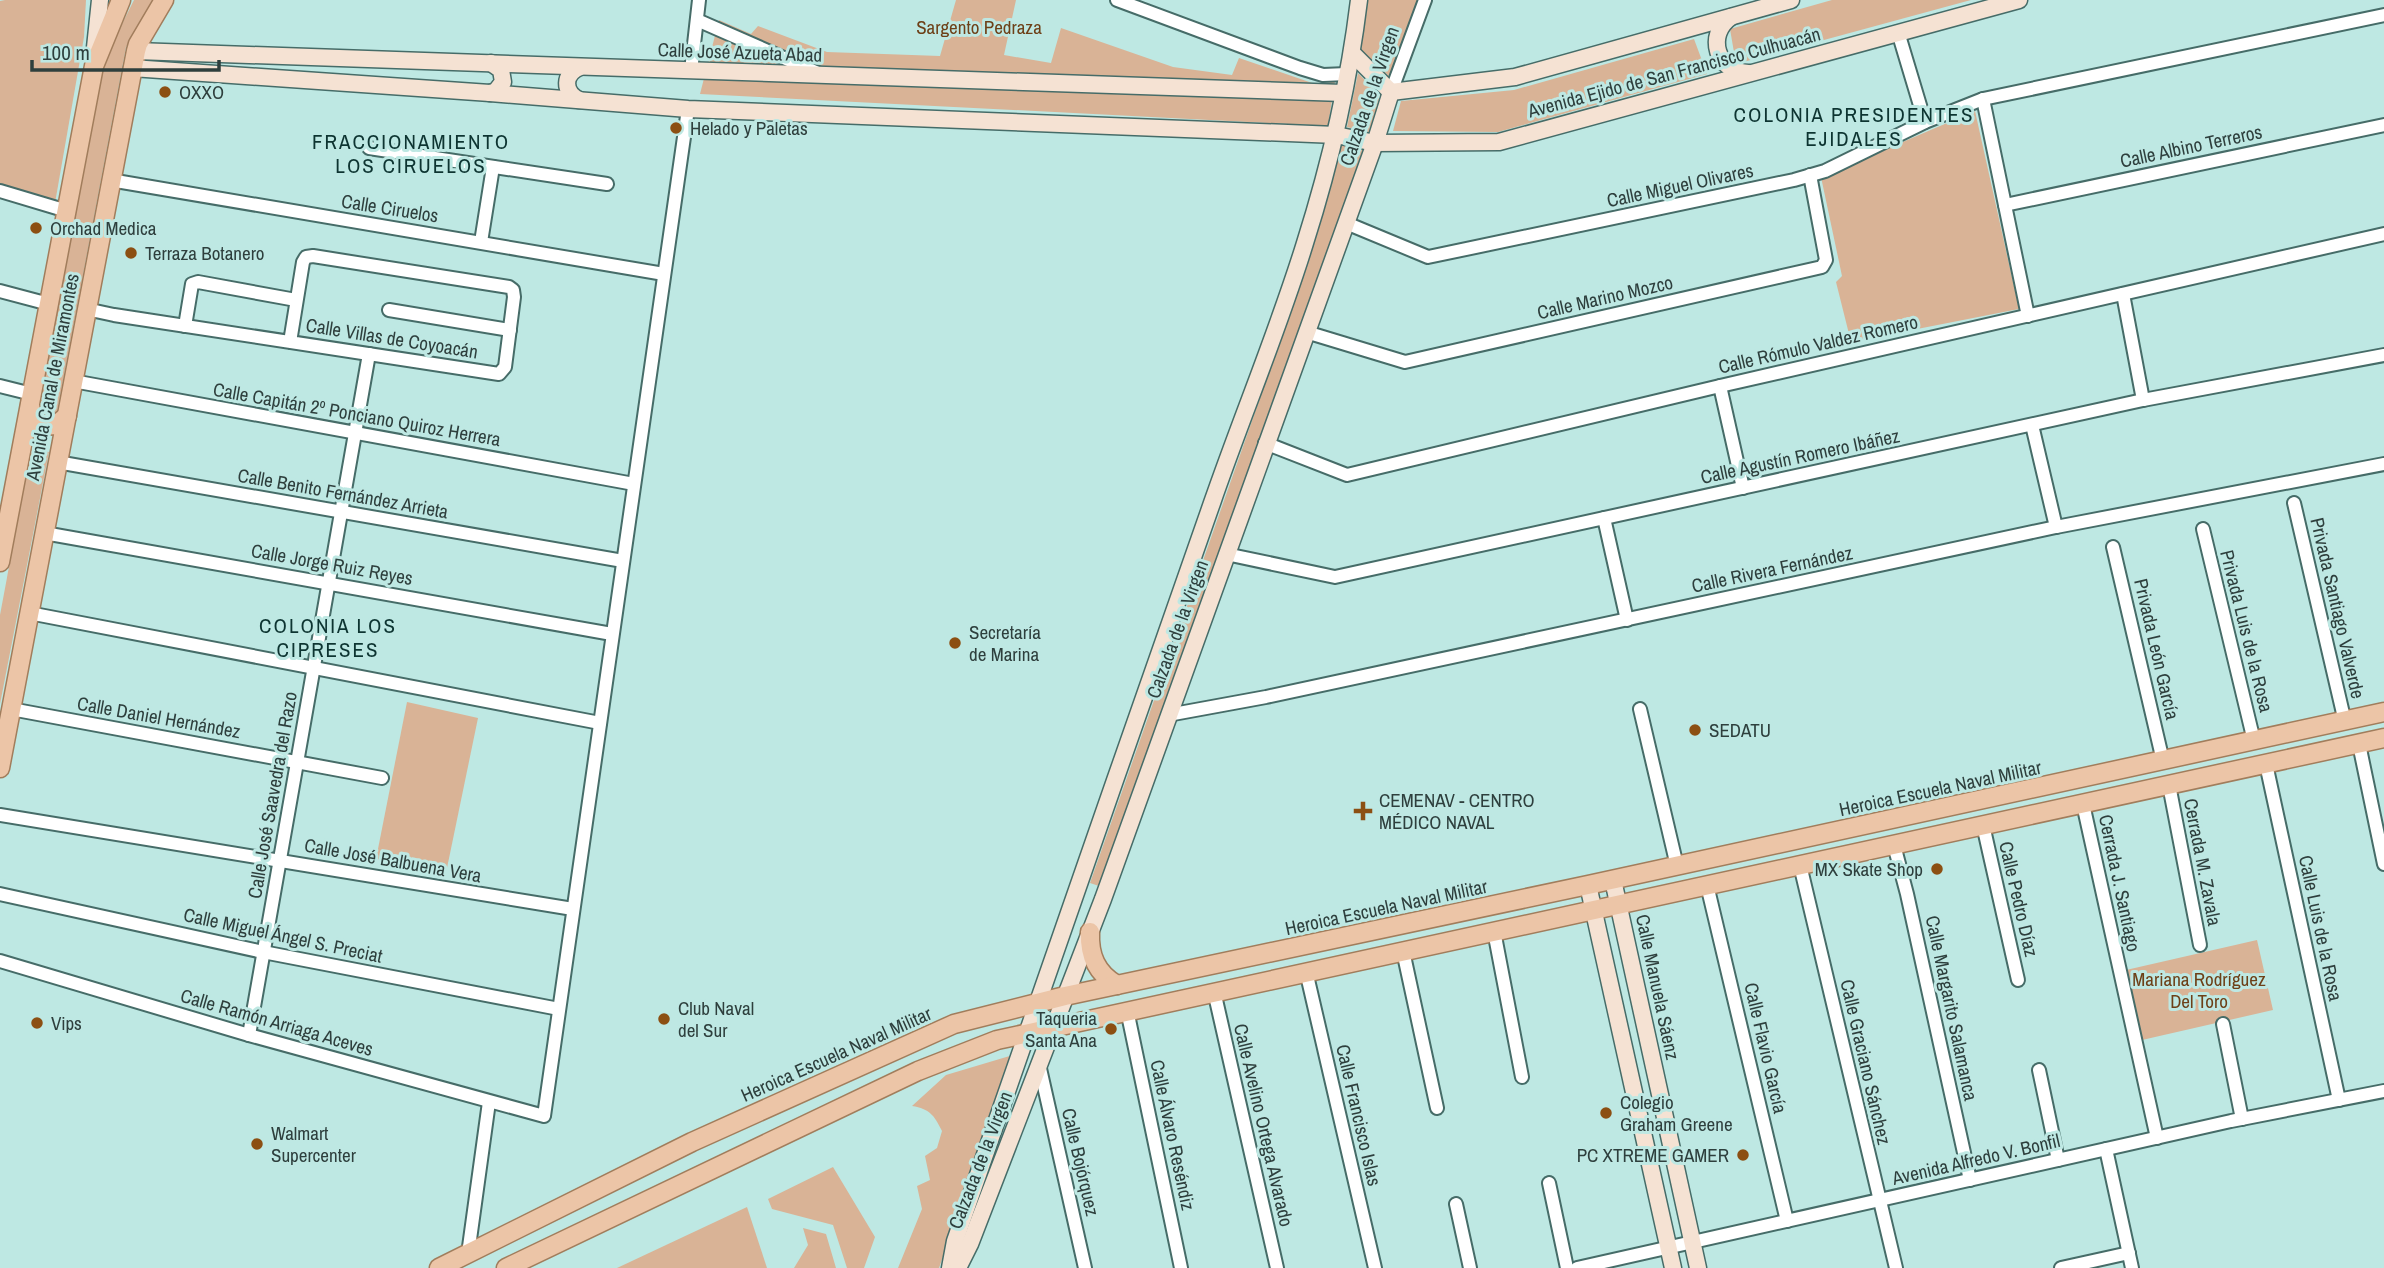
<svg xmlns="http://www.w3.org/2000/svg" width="2384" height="1268" font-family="'Archivo Narrow',sans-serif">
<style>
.green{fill:#d9b396}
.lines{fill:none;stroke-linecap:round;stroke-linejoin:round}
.street-casing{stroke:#466c68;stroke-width:16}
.secondary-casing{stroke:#466c68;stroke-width:19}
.primary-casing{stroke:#a17d5c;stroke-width:21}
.street{stroke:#fff;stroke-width:12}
.secondary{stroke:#f5e2d3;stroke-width:16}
.primary{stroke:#ecc5a7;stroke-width:18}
.poi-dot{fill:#8c4f12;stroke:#bee8e3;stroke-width:2.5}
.labels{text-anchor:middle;stroke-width:6;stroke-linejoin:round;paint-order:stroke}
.park-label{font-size:19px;fill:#6d4018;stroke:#bee8e3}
.street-label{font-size:19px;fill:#2e3f3d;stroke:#bee8e3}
.poi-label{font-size:19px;fill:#2e3f3d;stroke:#bee8e3;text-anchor:start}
.neighbourhood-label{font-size:21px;letter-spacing:2px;fill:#0d3431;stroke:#bee8e3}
</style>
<rect width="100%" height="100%" fill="#bee8e3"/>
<g class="green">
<polygon points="5,0 86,0 84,37 55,203 0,187 0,1"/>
<polygon points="134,0 153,0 126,47 57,412 39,409 103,62"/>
<polygon points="956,0 1016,0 1004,55 1051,63 1061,28 1173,67 1232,75 1239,58 1318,85 1335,81 1328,126 700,94 719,20 751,34 758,26 827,52 940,56"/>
<polygon points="1368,0 1419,0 1391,78 1361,50"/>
<polygon points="1832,0 1971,0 1736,64 1730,29"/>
<polygon points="1694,39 1707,74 1498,132 1393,131 1401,101 1514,90"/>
<polygon points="1358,73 1380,96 1370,133 1347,127"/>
<polygon points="1975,111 2019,309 1851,342 1836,282 1842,276 1821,177"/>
<polygon points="1341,145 1365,149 1099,886 1090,883 1314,244"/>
<polygon points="31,449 49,452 0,704 0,615"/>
<polygon points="407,702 478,718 447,868 376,859"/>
<polygon points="2257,940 2273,1010 2142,1040 2126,970"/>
<path d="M1013,1055l-74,213h-41l24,-59 -5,-23 13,-6 -5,-24 12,-8 5,-17c-8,-16 -12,-22 -30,-25l34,-31z"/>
<polygon points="833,1167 875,1237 864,1268 847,1268 833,1225 772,1209 768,1199"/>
<polygon points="747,1207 767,1268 617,1268"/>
<polygon points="803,1228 826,1234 836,1268 794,1268 808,1245"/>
</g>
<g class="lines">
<defs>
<g id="street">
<polyline points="1117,0 1300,68 1323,75 1347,74"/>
<polyline points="697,20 818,73"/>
<polyline points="1898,32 1925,122"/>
<polyline points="691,71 699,0"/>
<polyline points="1391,92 1425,0"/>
<polyline points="1983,99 2028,316"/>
<polyline points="369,148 607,184"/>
<polyline points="110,180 664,274"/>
<polyline points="0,191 67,211"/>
<polyline points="2005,205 2384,125"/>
<polyline points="1346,223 1428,257 1794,180 1825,171 1925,122 1983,99 2384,15"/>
<polyline points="481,242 493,167"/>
<polyline points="0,291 49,304"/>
<polyline points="2123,294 2143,400"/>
<polyline points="86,309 114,315 499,374 505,367 514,297 513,290 509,287 313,256 306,257 303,262 290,342"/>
<polyline points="389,310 510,330"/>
<polyline points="185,326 192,284 198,282 296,300"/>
<polyline points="1306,332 1405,362 1822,267 1826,260 1810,175"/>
<polyline points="73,381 634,484"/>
<polyline points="0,386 32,394"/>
<polyline points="1720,386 1743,488"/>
<polyline points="2032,425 2056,527"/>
<polyline points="1265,443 1347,475 1720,386 2384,234"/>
<polyline points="57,462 623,561"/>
<polyline points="2294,503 2345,722"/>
<polyline points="1604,518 1627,620"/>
<polyline points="2203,529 2254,741"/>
<polyline points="44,533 612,634"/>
<polyline points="2113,547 2163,761"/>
<polyline points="1226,554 1335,577 2143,400 2384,355"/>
<polyline points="29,613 600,723"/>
<polyline points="11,709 382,778"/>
<polyline points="1640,709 1677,866"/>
<polyline points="1168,715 1266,697 2056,527 2384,464"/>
<polyline points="2359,744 2384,864"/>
<polyline points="2266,764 2339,1100"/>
<polyline points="2169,785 2200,945"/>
<polyline points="2083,804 2157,1138"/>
<polyline points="0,815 573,909"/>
<polyline points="1983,825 2018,980"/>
<polyline points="1894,845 1907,894 1970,1180"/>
<polyline points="1800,865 1896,1268"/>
<polyline points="1707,885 1787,1221"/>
<polyline points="0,894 263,952 559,1009"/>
<polyline points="1494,931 1522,1077"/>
<polyline points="1403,951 1437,1108"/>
<polyline points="0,961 249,1035 544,1116 688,109"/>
<polyline points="1306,971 1375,1268"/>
<polyline points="1214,991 1277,1268"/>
<polyline points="1127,1010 1181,1268"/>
<polyline points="2223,1024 2242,1119"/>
<polyline points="249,1035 369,354"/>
<polyline points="1039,1064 1085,1268"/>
<polyline points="2039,1070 2058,1160"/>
<polyline points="2106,1149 2132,1268"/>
<polyline points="1549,1183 1567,1268"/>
<polyline points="1456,1204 1470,1268"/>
<polyline points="468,1254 489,1102"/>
<polyline points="1577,1268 2231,1121 2384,1091"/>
<polyline points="2061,1268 2129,1253"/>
</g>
<g id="secondary">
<path d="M1731,17c-26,18 -14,56 18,56"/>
<polyline points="136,51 1343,93"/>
<polyline points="1352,53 1391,92"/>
<polyline points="94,57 100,0"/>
<polyline points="132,68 490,93 688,109 1336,135 1375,143 1499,142 2019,0"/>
<polyline points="1391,92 1515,77 1791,0"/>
<polyline points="490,93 496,91 503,82 501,70 491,63"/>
<path d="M579,100c-16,-8 -16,-26 1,-33"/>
<polyline points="1613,880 1698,1268"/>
<polyline points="1588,885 1673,1268"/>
<path d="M950,1268l5,-27c85,-247 171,-492 257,-738 30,-87 66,-172 93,-260 25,-79 44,-160 54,-243"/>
<polyline points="958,1268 970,1244 1103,899 1375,143 1391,92"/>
</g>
<g id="primary">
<polyline points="30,405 32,418 43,426 56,425 67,416"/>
<polyline points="0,562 94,66 121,0"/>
<polyline points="0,768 136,51 138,44 164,0"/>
<path d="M1090,932c-1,23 6,41 27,53"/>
<polyline points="439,1268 692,1142 954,1024 1065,996 1588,885 2384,712"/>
<polyline points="506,1268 918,1071 997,1040 2384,738"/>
</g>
</defs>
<use href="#street" class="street-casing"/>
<use href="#secondary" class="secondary-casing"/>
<use href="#primary" class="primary-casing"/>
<use href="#street" class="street"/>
<use href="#secondary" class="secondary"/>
<use href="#primary" class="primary"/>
</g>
<g class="poi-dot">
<circle cx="165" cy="92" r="7"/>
<circle cx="676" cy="128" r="7"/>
<circle cx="36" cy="228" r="7"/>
<circle cx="131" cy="253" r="7"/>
<circle cx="955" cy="643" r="7"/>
<circle cx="1695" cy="730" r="7"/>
<path d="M1359.5 800.5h7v7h7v7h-7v7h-7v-7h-7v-7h7z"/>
<circle cx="1937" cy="869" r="7"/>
<circle cx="664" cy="1019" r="7"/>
<circle cx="37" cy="1023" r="7"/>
<circle cx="1111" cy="1029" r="7"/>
<circle cx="1606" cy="1113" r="7"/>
<circle cx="257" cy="1144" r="7"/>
<circle cx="1743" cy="1155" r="7"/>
</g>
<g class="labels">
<g class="park-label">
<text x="979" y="34">Sargento Pedraza</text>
<text x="2199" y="986">Mariana Rodríguez<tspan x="2199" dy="22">Del Toro</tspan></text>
</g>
<g class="street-label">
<text transform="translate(740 52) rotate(2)" y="7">Calle José Azueta Abad</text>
<text transform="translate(1674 72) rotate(-15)" y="7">Avenida Ejido de San Francisco Culhuacán</text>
<text transform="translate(1369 96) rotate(-71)" y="7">Calzada de la Virgen</text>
<text transform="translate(2191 146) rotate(-12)" y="7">Calle Albino Terreros</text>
<text transform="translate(1680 185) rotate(-12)" y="7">Calle Miguel Olivares</text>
<text transform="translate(390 208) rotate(9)" y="7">Calle Ciruelos</text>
<text transform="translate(1605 297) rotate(-13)" y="7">Calle Marino Mozco</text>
<text transform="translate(392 338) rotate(9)" y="7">Calle Villas de Coyoacán</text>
<text transform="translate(1818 344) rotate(-13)" y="7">Calle Rómulo Valdez Romero</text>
<text transform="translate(52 377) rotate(-79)" y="7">Avenida Canal de Miramontes</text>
<text transform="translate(357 414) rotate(10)" y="7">Calle Capitán 2º Ponciano Quiroz Herrera</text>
<text transform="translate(1800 456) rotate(-12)" y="7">Calle Agustín Romero Ibáñez</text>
<text transform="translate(343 493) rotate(10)" y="7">Calle Benito Fernández Arrieta</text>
<text transform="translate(332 564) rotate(10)" y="7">Calle Jorge Ruiz Reyes</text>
<text transform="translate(1772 569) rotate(-12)" y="7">Calle Rivera Fernández</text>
<text transform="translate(2338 608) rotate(77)" y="7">Privada Santiago Valverde</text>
<text transform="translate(1177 629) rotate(-70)" y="7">Calzada de la Virgen</text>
<text transform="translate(2247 631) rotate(76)" y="7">Privada Luis de la Rosa</text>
<text transform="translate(2157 649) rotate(77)" y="7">Privada León García</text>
<text transform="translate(159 717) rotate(10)" y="7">Calle Daniel Hernández</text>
<text transform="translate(1940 788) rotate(-12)" y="7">Heroica Escuela Naval Militar</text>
<text transform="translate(272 795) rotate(-80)" y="7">Calle José Saavedra del Razo</text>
<text transform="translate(393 860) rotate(10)" y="7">Calle José Balbuena Vera</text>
<text transform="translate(2203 862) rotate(79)" y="7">Cerrada M. Zavala</text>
<text transform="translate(2120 883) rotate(78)" y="7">Cerrada J. Santiago</text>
<text transform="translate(2019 899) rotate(77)" y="7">Calle Pedro Díaz</text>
<text transform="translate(1386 907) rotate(-12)" y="7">Heroica Escuela Naval Militar</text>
<text transform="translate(2321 928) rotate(78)" y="7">Calle Luis de la Rosa</text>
<text transform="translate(283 935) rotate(12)" y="7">Calle Miguel Ángel S. Preciat</text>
<text transform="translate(1658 987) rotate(78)" y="7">Calle Manuela Sáenz</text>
<text transform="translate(1952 1008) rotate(78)" y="7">Calle Margarito Salamanca</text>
<text transform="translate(277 1022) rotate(16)" y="7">Calle Ramón Arriaga Aceves</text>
<text transform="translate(1766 1048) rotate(77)" y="7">Calle Flavio García</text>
<text transform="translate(836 1054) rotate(-24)" y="7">Heroica Escuela Naval Militar</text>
<text transform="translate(1866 1062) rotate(77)" y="7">Calle Graciano Sánchez</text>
<text transform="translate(1359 1115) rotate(77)" y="7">Calle Francisco Islas</text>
<text transform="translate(1264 1125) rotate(77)" y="7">Calle Avelino Ortega Alvarado</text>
<text transform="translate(1173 1135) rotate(78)" y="7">Calle Álvaro Reséndiz</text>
<text transform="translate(1976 1159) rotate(-13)" y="7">Avenida Alfredo V. Bonfil</text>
<text transform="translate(980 1160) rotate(-69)" y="7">Calzada de la Virgen</text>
<text transform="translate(1081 1162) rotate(77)" y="7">Calle Bojórquez</text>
</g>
<g class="poi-label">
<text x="179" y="99">OXXO</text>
<text x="690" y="135">Helado y Paletas</text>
<text x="50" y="235">Orchad Medica</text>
<text x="145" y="260">Terraza Botanero</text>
<text x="969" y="639">Secretaría<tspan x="969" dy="22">de Marina</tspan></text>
<text x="1709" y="737">SEDATU</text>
<text x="1379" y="807">CEMENAV - CENTRO<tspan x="1379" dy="22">MÉDICO NAVAL</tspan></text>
<text x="1923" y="876" text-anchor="end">MX Skate Shop</text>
<text x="678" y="1015">Club Naval<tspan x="678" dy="22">del Sur</tspan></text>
<text x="1097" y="1025" text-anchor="end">Taqueria<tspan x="1097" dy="22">Santa Ana</tspan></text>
<text x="51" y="1030">Vips</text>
<text x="1620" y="1109">Colegio<tspan x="1620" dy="22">Graham Greene</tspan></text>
<text x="271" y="1140">Walmart<tspan x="271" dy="22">Supercenter</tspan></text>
<text x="1729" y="1162" text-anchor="end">PC XTREME GAMER</text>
</g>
<g class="neighbourhood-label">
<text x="1854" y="122">COLONIA PRESIDENTES<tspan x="1854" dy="24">EJIDALES</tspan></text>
<text x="411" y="149">FRACCIONAMIENTO<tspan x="411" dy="24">LOS CIRUELOS</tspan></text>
<text x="328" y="633">COLONIA LOS<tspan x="328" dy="24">CIPRESES</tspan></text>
</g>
</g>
<path d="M32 60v10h187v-10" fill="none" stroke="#2e3f3d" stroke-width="3.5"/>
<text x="42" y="60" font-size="21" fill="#2e3f3d" stroke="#bee8e3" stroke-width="5" paint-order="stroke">100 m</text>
</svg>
